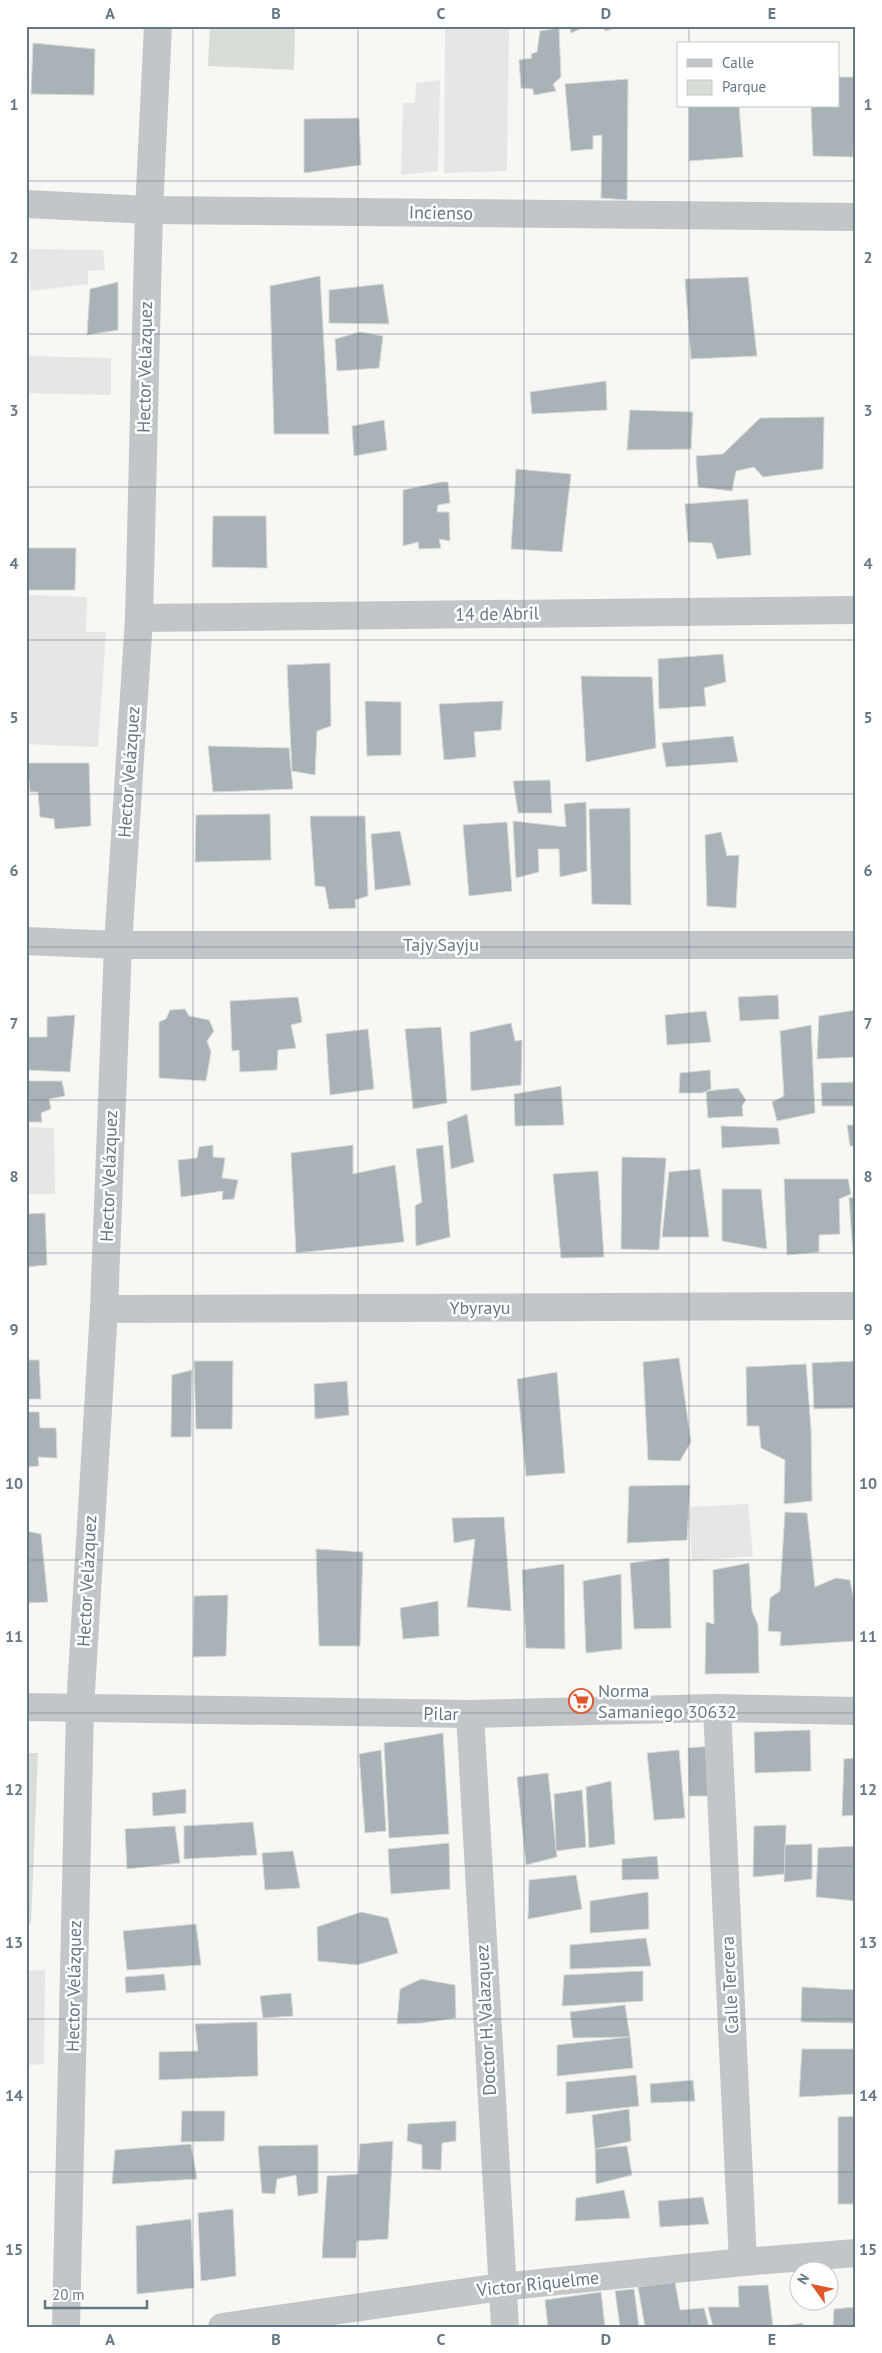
<svg xmlns="http://www.w3.org/2000/svg" width="882" height="2353" font-family="'PT Sans',sans-serif">
<style>
.built{fill:#e5e6e5}
.green{fill:#d8ded5}
.building{fill:#a9b2b7;stroke:#d8d9d6}
.lines{fill:none;stroke-linecap:round;stroke-linejoin:round}
.minor{stroke:#c2c6c9;stroke-width:28}
.grid{fill:none;stroke:#667785;stroke-width:1;stroke-opacity:0.55}
.labels{text-anchor:middle;stroke-width:5;stroke-linejoin:round;paint-order:stroke}
.street-label{font-size:18px;fill:#667785;stroke:#fff}
.poi-label{font-size:18px;fill:#667785;stroke:#fff;text-anchor:start}
.neatline{fill:none;stroke:#667785;stroke-width:2}
.grid-label{font-size:16px;text-anchor:middle;font-weight:bold;fill:#667785}
</style>
<rect width="100%" height="100%" fill="#f7f7f4"/>
<g class="built">
<polygon points="509,26 507,171 444,173 445,27"/>
<polygon points="440,80 438,171 401,175 403,103 415,103 416,83"/>
<polygon points="27,249 103,250 105,270 88,271 88,284 31,291"/>
<polygon points="26,356 111,358 111,395 26,393"/>
<polygon points="26,595 87,597 86,632 106,632 98,747 26,744"/>
<polygon points="26,1127 54,1128 55,1194 26,1194"/>
<polygon points="748,1504 753,1556 692,1561 689,1507"/>
<polygon points="45,1970 44,2064 26,2065 26,1971"/>
</g>
<g class="green">
<polygon points="210,26 295,26 294,70 208,66"/>
<polygon points="26,1753 38,1753 31,1924 26,1924"/>
</g>
<g class="building">
<polygon points="570,26 587,26 571,33"/>
<polygon points="604,26 622,26 605,31"/>
<polygon points="559,28 561,77 553,84 556,91 534,95 533,89 521,88 519,60 532,58 531,54 537,52 540,31"/>
<polygon points="33,43 95,49 94,95 31,94"/>
<polygon points="838,77 855,77 853,157 813,156 811,106 838,106"/>
<polygon points="628,79 627,200 601,198 602,135 593,136 593,149 571,151 565,84"/>
<polygon points="689,106 739,106 743,157 689,161"/>
<polygon points="359,118 361,165 304,173 304,119"/>
<polygon points="320,276 329,434 274,434 270,286"/>
<polygon points="748,277 757,356 691,359 685,279"/>
<polygon points="118,282 118,330 87,335 90,289"/>
<polygon points="383,284 389,324 329,323 329,290"/>
<polygon points="360,332 383,336 379,368 337,371 335,339"/>
<polygon points="606,381 607,410 532,414 530,392"/>
<polygon points="630,410 693,412 691,449 627,450"/>
<polygon points="824,417 823,469 763,477 754,467 736,471 732,491 698,487 696,456 723,454 760,418"/>
<polygon points="384,420 387,450 354,456 352,426"/>
<polygon points="516,469 571,474 562,552 511,549"/>
<polygon points="441,482 448,482 450,503 438,505 437,512 449,512 450,541 439,539 441,548 419,549 418,542 403,546 403,490"/>
<polygon points="748,499 751,555 717,559 712,543 688,542 685,504"/>
<polygon points="213,516 266,516 267,568 212,567"/>
<polygon points="26,548 76,548 75,590 26,590"/>
<polygon points="723,654 726,682 704,688 706,706 659,709 658,659"/>
<polygon points="330,663 331,726 317,731 315,775 292,771 287,665"/>
<polygon points="581,676 652,677 656,748 586,762"/>
<polygon points="365,701 401,702 401,755 367,756"/>
<polygon points="503,701 501,730 474,732 476,757 444,760 439,704"/>
<polygon points="733,736 738,762 666,767 662,743"/>
<polygon points="208,746 289,748 293,789 213,792"/>
<polygon points="27,763 89,763 91,826 55,829 54,819 40,817 38,792 30,792 29,780 26,779"/>
<polygon points="550,780 552,813 518,813 513,781"/>
<polygon points="586,802 587,871 560,877 559,849 538,849 539,872 516,878 513,821 566,827 564,804"/>
<polygon points="630,808 631,905 592,904 589,809"/>
<polygon points="270,814 271,860 195,862 196,815"/>
<polygon points="310,816 365,816 368,896 355,900 356,908 329,909 325,887 315,886"/>
<polygon points="507,822 512,891 469,896 463,825"/>
<polygon points="400,831 411,885 375,890 371,834"/>
<polygon points="721,832 727,856 739,855 736,908 707,906 705,835"/>
<polygon points="778,995 779,1019 740,1021 738,997"/>
<polygon points="298,997 302,1022 291,1025 296,1048 278,1050 277,1070 240,1072 239,1050 232,1051 230,1001"/>
<polygon points="26,1008 28,1037 47,1037 47,1017 75,1015 70,1072 26,1070"/>
<polygon points="185,1009 189,1016 209,1020 214,1031 207,1041 211,1052 206,1081 159,1078 159,1022 166,1019 170,1010"/>
<polygon points="856,1010 856,1057 817,1059 819,1016"/>
<polygon points="706,1011 711,1042 667,1045 665,1015"/>
<polygon points="511,1023 515,1041 522,1040 521,1085 471,1091 470,1032"/>
<polygon points="811,1025 815,1113 777,1121 772,1102 784,1096 780,1031"/>
<polygon points="441,1027 447,1103 413,1109 405,1029"/>
<polygon points="368,1029 374,1089 330,1095 326,1034"/>
<polygon points="710,1070 711,1089 702,1093 679,1093 680,1073"/>
<polygon points="26,1081 62,1081 65,1096 49,1099 51,1109 41,1113 42,1122 26,1122"/>
<polygon points="856,1082 856,1106 822,1106 821,1083"/>
<polygon points="561,1086 564,1125 515,1126 514,1094"/>
<polygon points="738,1088 746,1100 742,1106 743,1116 708,1118 706,1091"/>
<polygon points="467,1114 474,1162 451,1169 447,1122"/>
<polygon points="847,1125 856,1125 856,1146 850,1146"/>
<polygon points="721,1126 778,1128 780,1144 722,1148"/>
<polygon points="213,1145 213,1157 225,1158 222,1178 238,1180 234,1199 222,1200 223,1191 181,1197 178,1160 197,1158 199,1147"/>
<polygon points="353,1145 353,1174 395,1165 404,1242 296,1253 291,1153"/>
<polygon points="443,1145 450,1237 416,1246 415,1206 422,1202 416,1149"/>
<polygon points="622,1157 666,1158 659,1250 621,1249"/>
<polygon points="700,1169 709,1237 662,1237 669,1172"/>
<polygon points="598,1171 604,1257 561,1258 553,1174"/>
<polygon points="784,1179 848,1179 851,1194 839,1199 840,1234 819,1235 819,1252 787,1255"/>
<polygon points="722,1189 761,1189 767,1249 722,1241"/>
<polygon points="856,1197 856,1283 855,1283 849,1198"/>
<polygon points="45,1213 47,1265 26,1267 26,1214"/>
<polygon points="679,1358 691,1442 680,1461 648,1460 643,1362"/>
<polygon points="26,1360 39,1360 41,1399 26,1399"/>
<polygon points="194,1361 233,1361 232,1429 196,1429"/>
<polygon points="856,1361 856,1408 814,1409 812,1363"/>
<polygon points="806,1364 811,1429 812,1501 784,1504 785,1460 761,1448 759,1426 747,1426 746,1367"/>
<polygon points="192,1370 191,1437 171,1437 172,1375"/>
<polygon points="557,1372 565,1473 526,1476 517,1379"/>
<polygon points="347,1381 349,1415 315,1419 314,1384"/>
<polygon points="26,1412 39,1412 40,1428 56,1428 57,1458 38,1457 39,1466 26,1467"/>
<polygon points="690,1485 687,1540 627,1543 629,1486"/>
<polygon points="785,1512 807,1513 815,1587 836,1578 850,1580 856,1611 856,1641 780,1646 781,1632 768,1631 770,1598 780,1591"/>
<polygon points="504,1517 511,1611 467,1607 475,1539 454,1543 452,1518"/>
<polygon points="26,1531 41,1534 48,1602 26,1603"/>
<polygon points="316,1549 363,1552 360,1646 319,1646"/>
<polygon points="669,1558 671,1628 634,1629 630,1563"/>
<polygon points="749,1563 752,1611 758,1625 759,1673 705,1674 706,1622 714,1624 713,1570"/>
<polygon points="564,1564 565,1649 526,1648 522,1570"/>
<polygon points="621,1574 622,1649 586,1653 583,1581"/>
<polygon points="228,1595 226,1656 193,1657 194,1596"/>
<polygon points="438,1601 439,1636 403,1639 400,1608"/>
<polygon points="810,1730 811,1771 755,1773 754,1732"/>
<polygon points="443,1733 449,1834 389,1838 384,1743"/>
<polygon points="712,1746 715,1796 689,1796 688,1748"/>
<polygon points="381,1750 386,1831 365,1833 359,1754"/>
<polygon points="679,1750 685,1818 654,1820 647,1753"/>
<polygon points="856,1758 856,1815 842,1816 844,1759"/>
<polygon points="548,1773 557,1857 526,1865 517,1777"/>
<polygon points="611,1781 615,1844 589,1848 586,1787"/>
<polygon points="186,1789 186,1813 153,1816 152,1793"/>
<polygon points="582,1790 586,1847 556,1851 554,1794"/>
<polygon points="253,1822 257,1855 184,1859 184,1826"/>
<polygon points="786,1825 785,1874 753,1877 754,1826"/>
<polygon points="175,1826 180,1863 127,1869 125,1829"/>
<polygon points="449,1843 450,1889 391,1894 388,1849"/>
<polygon points="812,1844 812,1879 784,1882 785,1845"/>
<polygon points="856,1846 856,1901 816,1897 818,1848"/>
<polygon points="293,1851 300,1888 265,1890 262,1853"/>
<polygon points="657,1856 659,1879 622,1880 622,1859"/>
<polygon points="576,1875 582,1909 528,1919 529,1880"/>
<polygon points="648,1892 649,1929 590,1933 590,1901"/>
<polygon points="361,1912 388,1918 398,1953 357,1965 318,1961 317,1927"/>
<polygon points="196,1924 201,1965 127,1970 123,1931"/>
<polygon points="646,1938 651,1966 570,1969 570,1945"/>
<polygon points="643,1971 643,2001 562,2006 564,1975"/>
<polygon points="164,1974 166,1990 126,1993 125,1977"/>
<polygon points="421,1979 455,1985 456,2018 422,2023 397,2024 400,1989"/>
<polygon points="802,1987 856,1990 856,2023 801,2022"/>
<polygon points="291,1993 293,2016 263,2018 260,1996"/>
<polygon points="625,2005 630,2037 573,2038 570,2012"/>
<polygon points="257,2022 258,2076 159,2080 159,2052 198,2051 195,2024"/>
<polygon points="630,2037 633,2068 557,2076 557,2045"/>
<polygon points="802,2049 856,2049 856,2094 799,2097"/>
<polygon points="636,2075 639,2106 566,2114 566,2082"/>
<polygon points="693,2080 695,2101 651,2103 650,2084"/>
<polygon points="629,2109 631,2141 595,2149 592,2115"/>
<polygon points="182,2111 225,2111 224,2141 181,2142"/>
<polygon points="856,2116 856,2204 838,2204 838,2117"/>
<polygon points="456,2121 456,2141 442,2143 441,2170 422,2169 422,2145 407,2141 408,2124"/>
<polygon points="393,2141 388,2239 357,2241 356,2258 322,2258 327,2176 358,2174 360,2144"/>
<polygon points="191,2144 197,2179 112,2184 115,2150"/>
<polygon points="318,2145 318,2193 298,2196 296,2175 277,2179 275,2194 262,2193 258,2146"/>
<polygon points="627,2146 632,2175 596,2184 595,2149"/>
<polygon points="624,2190 630,2218 575,2221 576,2198"/>
<polygon points="703,2197 709,2224 660,2227 658,2201"/>
<polygon points="233,2209 236,2276 201,2281 198,2213"/>
<polygon points="191,2219 194,2288 137,2294 136,2226"/>
<polygon points="675,2282 680,2310 704,2308 709,2327 645,2327 638,2287"/>
<polygon points="768,2285 773,2327 713,2327 708,2307 739,2307 738,2286"/>
<polygon points="634,2289 639,2327 620,2327 615,2291"/>
<polygon points="601,2292 605,2327 548,2327 545,2300"/>
<polygon points="856,2307 856,2327 833,2327 834,2309"/>
<polygon points="803,2323 803,2327 778,2327"/>
</g>
<g class="lines">
<g class="minor">
<polyline points="26,204 149,210 856,217"/>
<polyline points="139,618 856,610"/>
<polyline points="26,941 118,945 856,945"/>
<polyline points="104,1309 856,1306"/>
<polyline points="26,1707 470,1714 717,1708 856,1711"/>
<polyline points="717,1708 743,2262"/>
<polyline points="470,1714 505,2327"/>
<polyline points="66,2327 80,1708 104,1309 118,945 139,618 149,210 158,26"/>
<polyline points="222,2327 501,2287 743,2262 856,2253"/>
</g>
</g>
<path class="grid" d="M193,26v2301M358,26v2301M524,26v2301M689,26v18M689,106v2221M26,181h830M26,334h830M26,487h830M26,640h830M26,794h830M26,947h830M26,1100h830M26,1253h830M26,1406h830M26,1560h830M26,1713h830M26,1866h830M26,2019h830M26,2172h830"/>
<defs>
<symbol id="supermarket-ring" viewBox="-11 -11 22 22"><circle r="9.5" fill="#fff" stroke="#e1562a" stroke-width="1.5"/><path d="M-6-5.5h2.5l.6 2H6L4.5 2H-2.5L-4.4-4H-6ZM-1.5 3.2a1.3 1.3 0 1 0 .1 0ZM3 3.2a1.3 1.3 0 1 0 .1 0Z" fill="#e1562a"/></symbol>
</defs>
<g fill-rule="evenodd">
<use href="#supermarket-ring" x="567" y="1687" width="28" height="28"/>
</g>
<g class="labels">
<g class="street-label">
<text transform="translate(441 213) rotate(1)" y="6">Incienso</text>
<text transform="translate(145 367) rotate(-89)" y="6">Hector Velázquez</text>
<text transform="translate(497 614) rotate(-1)" y="6">14 de Abril</text>
<text transform="translate(129 772) rotate(-86)" y="6">Hector Velázquez</text>
<text x="441" y="951">Tajy Sayju</text>
<text transform="translate(109 1176) rotate(-88)" y="6">Hector Velázquez</text>
<text x="480" y="1314">Ybyrayu</text>
<text transform="translate(87 1581) rotate(-87)" y="6">Hector Velázquez</text>
<text transform="translate(441 1714) rotate(1)" y="6">Pilar</text>
<text transform="translate(730 1985) rotate(-93)" y="6">Calle Tercera</text>
<text transform="translate(74 1986) rotate(-89)" y="6">Hector Velázquez</text>
<text transform="translate(486 2020) rotate(-93)" y="6">Doctor H. Valazquez</text>
<text transform="translate(538 2284) rotate(-6)" y="6">Victor Riquelme</text>
</g>
<g class="poi-label">
<text x="598" y="1697">Norma<tspan x="598" dy="21">Samaniego 30632</tspan></text>
</g>
</g>
<rect width="882" height="2353" fill="none" stroke="#ffffff" stroke-width="55"/>
<rect x="677" y="42" width="162" height="65" fill="#ffffff" stroke="#c2c9ce"/>
<rect x="687" y="59" width="25" height="8" fill="#c2c6c9" stroke="#c2c9ce"/>
<text x="722" y="68" font-size="15" fill="#667785">Calle</text>
<rect x="687" y="80" width="25" height="15" fill="#d8ded5" stroke="#c2c9ce"/>
<text x="722" y="92" font-size="15" fill="#667785">Parque</text>
<g transform="translate(814 2286) rotate(303)"><circle r="24" fill="#ffffff" stroke="#c2c9ce"/>
<path d="M0-4L9 19L0 12L-9 19Z" fill="#e1562a"/>
<text y="-8" font-size="14" font-weight="bold" text-anchor="middle" fill="#667785">N</text>
</g>
<path d="M45 2300v8h102v-8" fill="none" stroke="#667785" stroke-width="2.5"/>
<text x="52" y="2300" font-size="15" fill="#667785" stroke="#ffffff" stroke-width="4" paint-order="stroke">20 m</text>
<rect x="28" y="28" width="826" height="2298" class="neatline"/>
<g class="grid-label">
<text x="110" y="19">A</text>
<text x="276" y="19">B</text>
<text x="441" y="19">C</text>
<text x="606" y="19">D</text>
<text x="772" y="19">E</text>
<text x="14" y="110">1</text>
<text x="868" y="110">1</text>
<text x="14" y="263">2</text>
<text x="868" y="263">2</text>
<text x="14" y="416">3</text>
<text x="868" y="416">3</text>
<text x="14" y="569">4</text>
<text x="868" y="569">4</text>
<text x="14" y="723">5</text>
<text x="868" y="723">5</text>
<text x="14" y="876">6</text>
<text x="868" y="876">6</text>
<text x="14" y="1029">7</text>
<text x="868" y="1029">7</text>
<text x="14" y="1182">8</text>
<text x="868" y="1182">8</text>
<text x="14" y="1335">9</text>
<text x="868" y="1335">9</text>
<text x="14" y="1489">10</text>
<text x="868" y="1489">10</text>
<text x="14" y="1642">11</text>
<text x="868" y="1642">11</text>
<text x="14" y="1795">12</text>
<text x="868" y="1795">12</text>
<text x="14" y="1948">13</text>
<text x="868" y="1948">13</text>
<text x="14" y="2101">14</text>
<text x="868" y="2101">14</text>
<text x="14" y="2255">15</text>
<text x="868" y="2255">15</text>
<text x="110" y="2345">A</text>
<text x="276" y="2345">B</text>
<text x="441" y="2345">C</text>
<text x="606" y="2345">D</text>
<text x="772" y="2345">E</text>
</g>
</svg>
